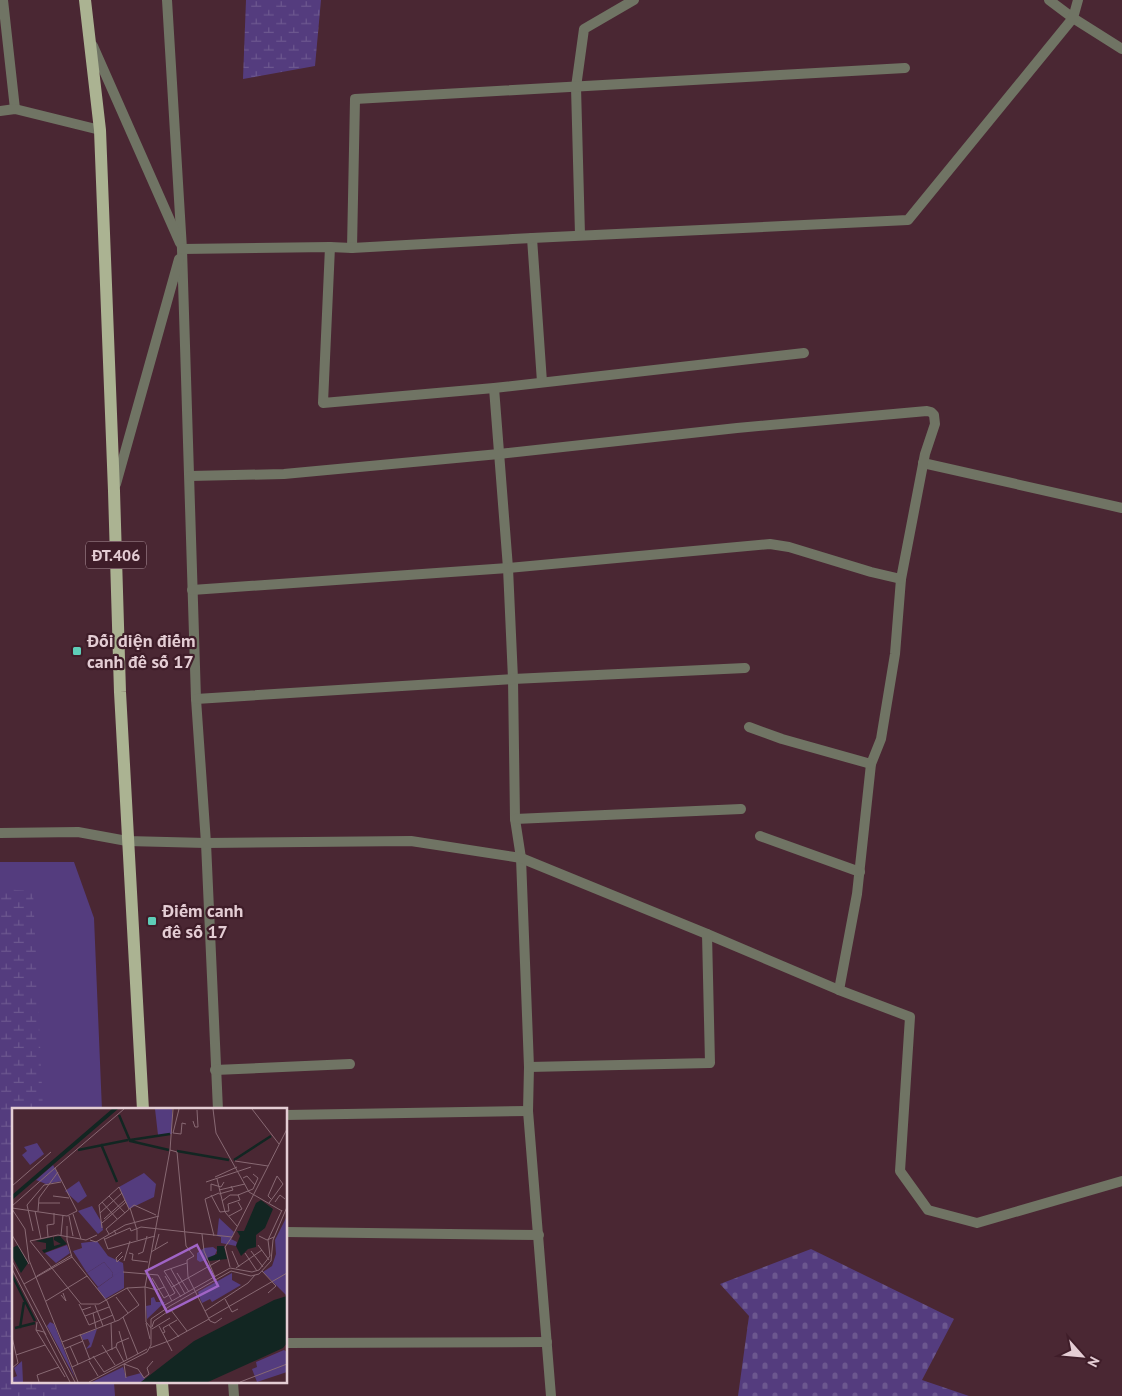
<svg xmlns="http://www.w3.org/2000/svg" width="1122" height="1396" font-family="'PT Sans',sans-serif">
<style>
.green{fill:#543c7e}
.wetland{fill:url(#wetland-marsh)}
.cemetery{fill:url(#cemetery-stones)}
.lines{fill:none;stroke-linecap:round;stroke-linejoin:round}
.street{stroke:#707464;stroke-width:10}
.primary{stroke:#abb392;stroke-width:12}
.poi-dot{fill:#5eceb8;stroke:#3f1d29;stroke-width:2}
.labels{text-anchor:middle;stroke-width:4.5;stroke-linejoin:round;paint-order:stroke}
.shield{fill:#3f1d29;stroke:#b298a1;stroke-width:1}
.shield-label{font-size:16px;font-weight:bold;fill:#e4cdd4}
.poi-label{font-size:18px;font-weight:bold;fill:#e4cdd4;stroke:#3f1d29;text-anchor:start}
.inset-river{fill:none;stroke:#122622;stroke-width:2.5}
.inset-road{fill:none;stroke:#886973;stroke-width:1}
.view{fill:#a064c6;fill-opacity:0.15;stroke:#a064c6;stroke-width:2.5}
.inset-edge{fill:none;stroke:#e4cdd4;stroke-width:2.5}
</style>
<defs>
<pattern id="wetland-marsh" width="20" height="14" patternUnits="userSpaceOnUse" patternTransform="scale(1.25)"><rect width="20" height="14" fill="#543c7e"/><path d="M1 5h8M5 5V1M11 12h8M15 12V8" fill="none" stroke="#6c578f"/></pattern>
<pattern id="cemetery-stones" width="16" height="16" patternUnits="userSpaceOnUse" patternTransform="scale(1.25)"><rect width="16" height="16" fill="#543c7e"/><path d="M2 7V4a2 2 0 0 1 4 0v3zM10 15v-3a2 2 0 0 1 4 0v3z" fill="#6c578f"/></pattern>
</defs>
<rect width="100%" height="100%" fill="#4a2733"/>
<polygon class="green" points="0,862 74,862 94,918 102,1110 14,1110 14,1382 114,1382 115,1396 0,1396"/>
<g class="wetland">
<polygon points="246,0 321,0 315,66 243,79"/>
<polygon points="0,889 33,891 43,1110 14,1110 14,1382 56,1382 57,1396 0,1396"/>
</g>
<polygon class="cemetery" points="811,1249 954,1319 922,1380 969,1396 738,1396 749,1316 720,1284"/>
<g class="lines">
<g class="street">
<polyline points="3,0 15,109"/>
<polyline points="167,0 182,249 196,699 206,843 218,1110"/>
<polyline points="1049,0 1073,18 1122,49"/>
<polyline points="93,46 180,243"/>
<polyline points="0,111 15,109 100,130"/>
<polyline points="580,235 576,87 584,29 634,0"/>
<polyline points="532,238 542,382"/>
<polyline points="330,247 323,403 494,388 804,353"/>
<polyline points="352,248 355,99 905,68"/>
<polyline points="182,249 330,247 352,248 532,238 908,220 1073,18 1078,0"/>
<polyline points="494,388 508,568 513,679 515,819 521,858 529,1067 528,1111 551,1396"/>
<polyline points="923,463 1122,508"/>
<polyline points="190,476 284,474 499,454 737,428 927,411 931,412 934,415 935,424 925,454 901,579 895,654 881,739 871,764 857,894 839,990"/>
<polyline points="116,484 179,259"/>
<polyline points="192,590 508,568 770,544 789,547 871,572 901,579"/>
<polyline points="196,699 513,679 745,668"/>
<polyline points="749,727 782,739 871,764"/>
<polyline points="515,819 741,809"/>
<polyline points="0,833 78,832 127,841 206,843 411,841 521,858 707,934 839,990 910,1017 900,1171 928,1210 977,1223 1122,1181"/>
<polyline points="760,836 860,872"/>
<polyline points="529,1067 710,1063 707,934"/>
<polyline points="215,1070 350,1064"/>
<polyline points="286,1115 528,1111"/>
<polyline points="286,1232 539,1235"/>
<polyline points="286,1343 547,1342"/>
<polyline points="233,1382 234,1396"/>
</g>
<g class="primary">
<polyline points="85,0 100,130 114,491 120,692 143,1110"/>
<polyline points="162,1382 163,1396"/>
</g>
</g>
<g class="poi-dot">
<rect x="72" y="646" width="10" height="10" rx="2.5"/>
<rect x="147" y="916" width="10" height="10" rx="2.5"/>
</g>
<g class="labels">
<rect class="shield" x="86" y="541.5" width="60" height="27" rx="4"/>
<g class="shield-label">
<text x="116" y="561">ĐT.406</text>
</g>
<g class="poi-label">
<text x="87" y="647">Đối diện điếm<tspan x="87" dy="21">canh đê số 17</tspan></text>
<text x="162" y="917">Điếm canh<tspan x="162" dy="21">đê số 17</tspan></text>
</g>
</g>
<g transform="translate(12 1108)">
<rect width="275" height="275" fill="#4a2733"/>
<path d="M41,57l9,16 -16,3 -10,-4zM132,65l12,11 -2,13 -25,12 -10,-22zM92,154l9,11 -1,4 -14,10 -11,-14zM220,165v7l9,5 -29,17 -2,-3 -8,4 -4,-11zM38,214l4,2 21,54 -28,-52z" fill="#543c7e"/>
<path d="M67,73l8,15 -9,7 -13,-12zM80,98l10,17 1,7 -5,4 -20,-23zM85,133l11,15 15,7 1,10 -12,4 1,-4 -9,-11 -17,11 -14,-22 9,-3 -1,-5zM55,137l3,8 -14,10 -11,-10zM204,176h5l-1,8 -19,9 -2,-6zM142,189l2,5h9l-18,17 -1,-13 5,-1v-7z" fill="#543c7e"/>
<path d="M143,1h17v25l-14,1zM25,35l7,11 -14,11 -8,-10 5,-4 -3,-4zM207,110l15,14 -3,7 6,3 -1,4 -15,-3v-6l-4,-1zM201,139l4,3 -3,7 -14,5 -3,-2v-7l7,-5z" fill="#543c7e"/>
<path d="M275,108v80l-24,-24 9,-6 4,-12 -1,-14zM107,164l5,1v15l-19,11 -8,-11zM85,221l-6,18 -5,2 4,-5 -2,-5 -5,1 -2,-5zM272,242l3,2v20l-30,10 -5,-13 5,-2 -1,-5zM10,253l1,21h-11v-4l5,-2 -3,-8zM111,259l3,10 15,-4 4,6 -4,3h-49z" fill="#543c7e"/>
<path d="M100,1h6l-106,91v-5zM249,92l12,9 -8,19 -9,7v12l-8,2 -7,7 -5,-10 4,-10 -3,-5h7l12,-28zM48,128l7,8 -23,9 -2,-3 4,-1v-6l-11,-2 18,-4 1,9 7,-2 -7,-4v-3zM6,137l10,18 -7,10 -9,-17v-8zM205,138h7l3,13 -18,2 -2,-3 10,-4zM275,188v47l-4,5 -75,34h-67l53,-41 80,-41z" fill="#122622"/>
<path class="inset-river" d="M107,7l11,26 39,9M118,32l40,-6M89,36l16,38M66,42l50,-10M165,43l52,9M222,52l37,-24M0,167l23,46M3,220l20,-5M8,220l4,-26"/>
<path class="inset-road" d="M167,1l-6,24 8,1 1,-11 4,1M201,1l3,24 33,59 33,19M240,1l27,35M181,13l2,6h3l-1,-17M158,42l7,2 9,94 8,10 -7,4 1,17 22,44 5,2 7,-5M223,53l33,5M43,60l69,-59M203,69l22,-10M231,70l4,-2 8,9M205,71l8,33 12,14M194,74l45,-15M0,78l39,-34M207,82l26,-6M199,83v-7l10,3 3,-5M207,86l14,-4 -2,-4M199,87l9,17 9,-1 -1,-7 12,-4 -2,-5 15,-6 5,-11 -5,-4M41,88l16,2M97,88l16,17M210,93l8,-6h9M90,94l15,17M263,94l5,-7 5,4M27,95h21M257,95l14,-19 -6,-8 -9,20 3,3M0,98l43,-38 22,43 -10,5 -55,-8M118,100l7,22v10M0,101l13,20 4,31 49,122M23,103l6,28M26,103l1,-13 19,-26M88,105l22,-20M61,106l8,25M57,108l4,20M217,108l13,-7 -4,-7M92,111l21,-19M90,115l24,-21M55,118v14l5,17 35,44 8,20M90,120l-3,-23 20,-18 10,22M21,123l-6,-26 17,-20 17,-3M119,123l10,-4 91,10 55,-108M97,126l-3,-5 28,-24 22,10M104,126l14,-6 1,3M190,126l2,17 11,26M0,127l17,29M49,127l2,-20M202,128l-9,-37 14,-6M247,128l8,4 7,-3M36,129l-1,-12 7,-1v-11M92,130l4,11 47,-13M93,131l11,-5 -2,-4M78,132l6,2 29,-17 34,-9M18,133l51,63h18l28,-16 12,17 -20,15 -57,22M18,133l28,-6 28,5 11,-5M246,137l11,15M143,141l4,-15M220,143l7,16M239,143l12,16M110,144l-6,6 1,4 6,-6M139,144l17,-10M117,145l4,1 -1,6 16,2M233,145l12,18M126,146l5,-2 4,-16M0,153l63,121M112,153l6,-20M218,159l-5,-20 7,-10M224,160l26,-18M0,161l34,66M159,161l14,25M250,163l14,15 -8,7M111,164l35,3 14,26M165,165l12,19M25,168l35,-21M153,168l10,17 -5,3M140,170l12,20 5,-3M12,176l48,-27M160,179l48,-27M115,180l18,-1 12,3 7,-3M49,187l5,6 -3,-8M104,189l12,16M169,189l-17,-26 23,-8M213,191l7,13 6,-3M34,193l41,-25M67,196l3,6 9,-3M83,197l8,21M151,198l67,-38 22,4 7,-2 11,-14 -2,-16 14,-30M70,202l7,15M159,202l16,21M193,203l43,-28 7,-8M81,205l3,15M73,208l24,-9M111,209l15,37M197,210l78,-45M25,214l-1,8 8,2 26,50M99,215l1,27M134,215l4,16M77,217l24,-10M157,217l10,12M147,218l13,25M140,219l2,-6 16,-11M139,220l-5,-6 -1,-35 25,-137 3,-41M140,221l18,-11M24,222l29,47M107,223l8,28M151,225l2,-1 -2,-4 14,-8M68,226l10,26M0,229l6,26 -6,5M90,237l13,20M58,238l8,18M104,239l1,-4 12,-5M138,240l21,-8 38,-21M52,241l19,-8M4,247l29,-10M81,248l11,16M77,253l9,15M60,259l44,-20 8,15M92,264l43,-23M114,270l-2,-14 14,5 6,9 5,-4 -2,-6 6,-7M27,274l-2,-7 22,-8M77,274l58,-30 4,-7v-26l19,-13 61,-35 20,5 8,-2 12,-13 2,-21 14,-33M228,274l47,-18"/>
<path class="view" d="M185,137l21,41 -51,26 -21,-41z"/>
<rect width="275" height="275" class="inset-edge"/>
</g>
<g transform="translate(1082 1356) rotate(117)" stroke="#3f1d29" stroke-width="4" paint-order="stroke">
<path d="M0-4L9 19L0 12L-9 19Z" fill="#e4cdd4"/>
<text y="-8" font-size="14" font-weight="bold" text-anchor="middle" fill="#e4cdd4">N</text>
</g>
</svg>
